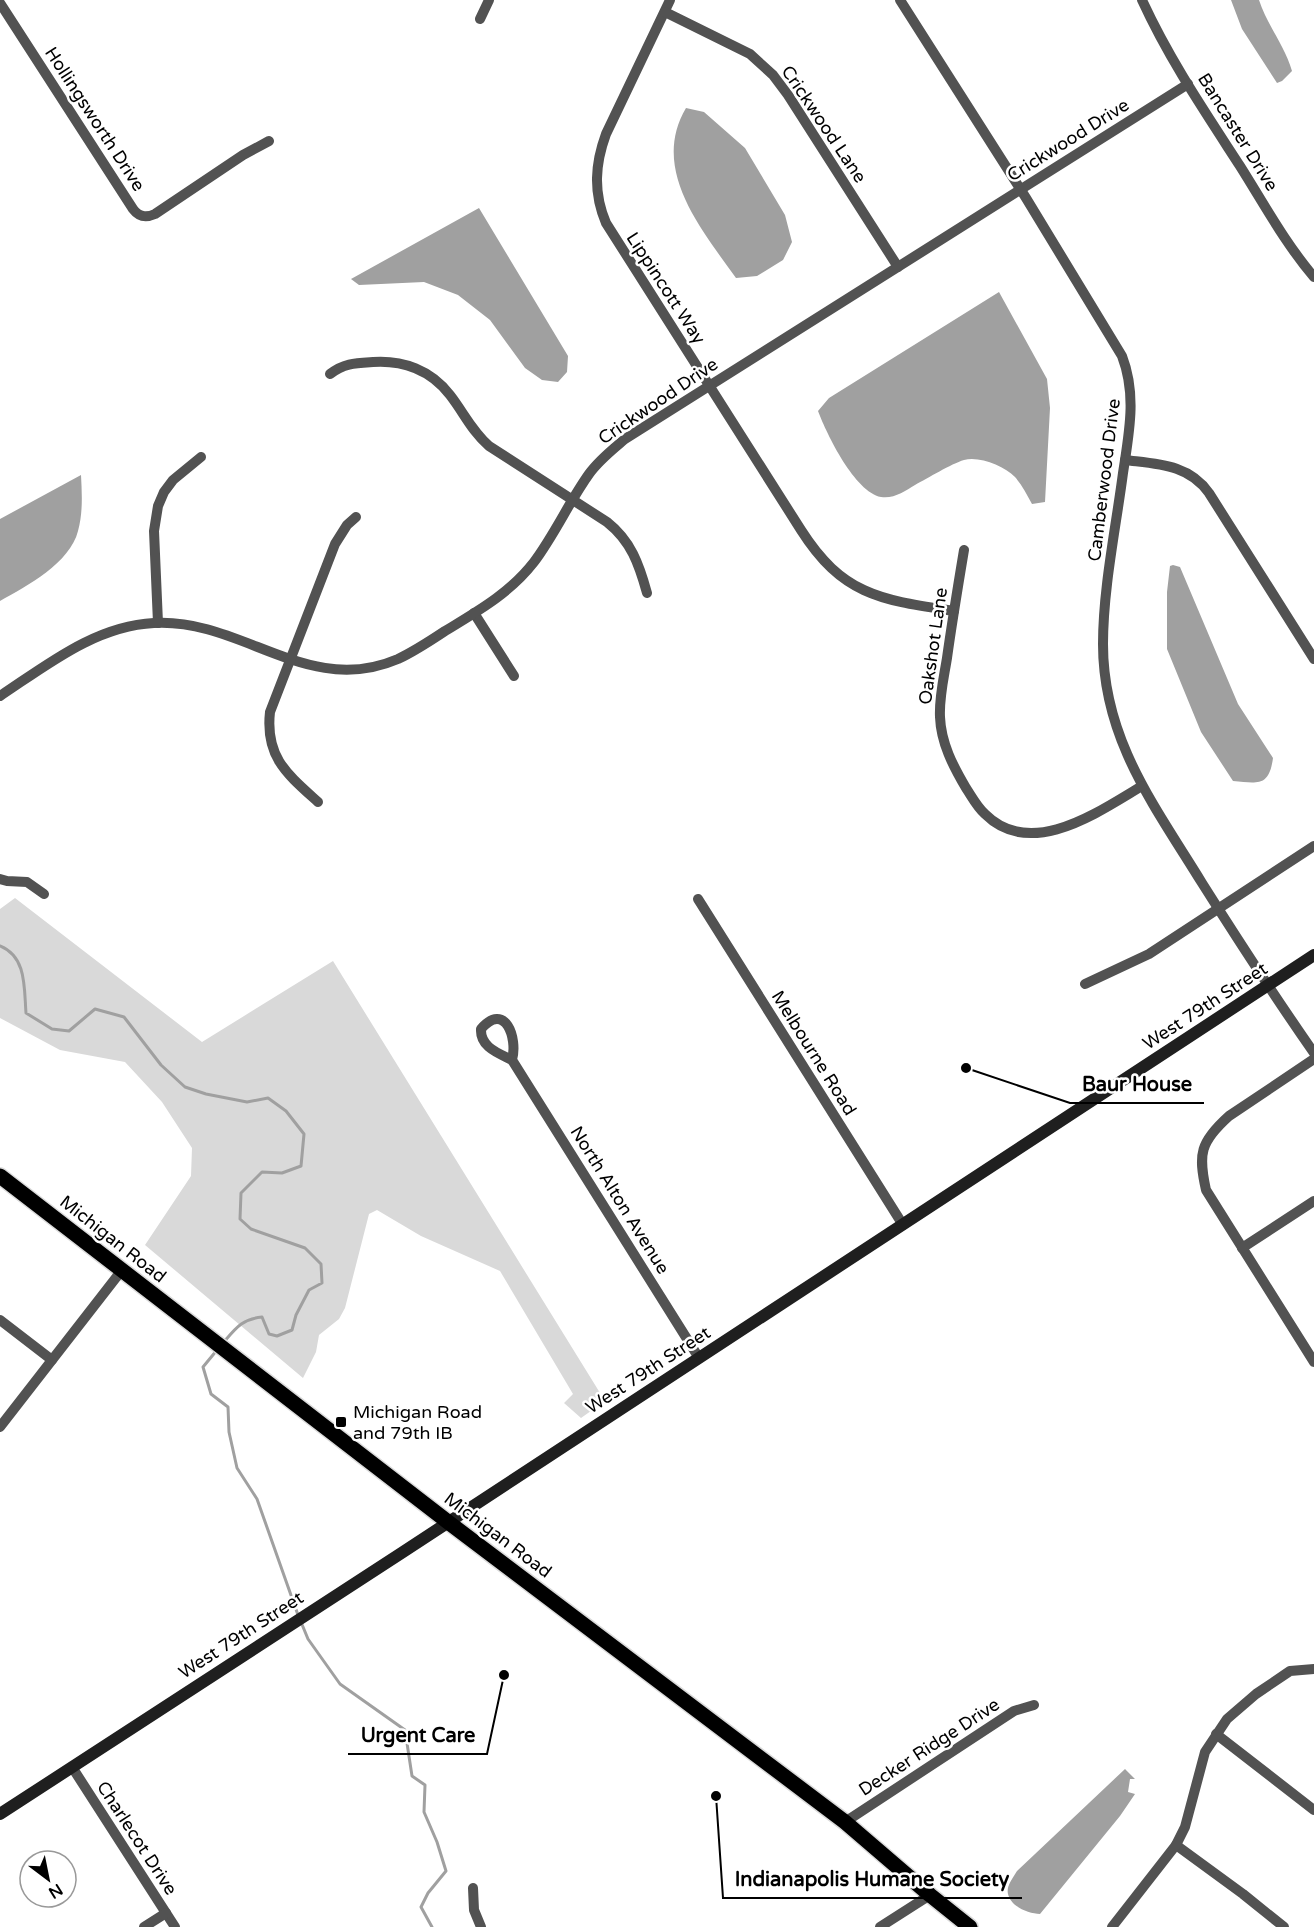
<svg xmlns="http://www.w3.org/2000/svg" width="1314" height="1927" font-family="'Varela Round',sans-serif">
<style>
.green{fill:#d9d9d9}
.water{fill:#a0a0a0}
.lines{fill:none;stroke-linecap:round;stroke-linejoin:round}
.stream{stroke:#a0a0a0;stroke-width:3}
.primary-casing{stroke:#dbdbdb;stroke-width:18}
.minor{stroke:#525252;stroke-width:10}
.secondary{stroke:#1f1f1f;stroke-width:12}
.primary{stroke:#000;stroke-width:15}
.poi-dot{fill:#000;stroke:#fff;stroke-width:2}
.labels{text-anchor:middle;stroke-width:5;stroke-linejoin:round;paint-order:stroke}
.street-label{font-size:18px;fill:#000;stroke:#fff}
.poi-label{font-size:18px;fill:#000;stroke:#fff;text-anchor:start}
.leader{fill:none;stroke:#000;stroke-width:2}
.callout-dot{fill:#000;stroke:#fff;stroke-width:2}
.callout-label{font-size:20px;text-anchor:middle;font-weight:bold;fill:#000;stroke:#fff;stroke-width:5;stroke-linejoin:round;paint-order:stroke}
</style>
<rect width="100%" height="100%" fill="#fff"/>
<polygon class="green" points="15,898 202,1042 333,961 605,1401 581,1418 564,1403 573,1394 500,1271 421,1236 377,1210 369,1214 345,1308 339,1319 319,1335 316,1352 303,1378 145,1245 191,1176 192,1148 162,1102 125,1062 60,1050 0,1018 0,909"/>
<g class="water">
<path d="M1231,0h28c8,25 26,46 33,71l-10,10 -5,2 -35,-54z"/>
<path d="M686,108l18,4 41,36 40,67 7,27 -9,18 -26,16 -21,2c-35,-49 -86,-109 -50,-170z"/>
<polygon points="479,208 568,356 567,372 558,382 542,380 525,368 490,320 458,295 424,282 359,285 351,279"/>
<path d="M999,292l48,87 3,29 -5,94 -13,2c-5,-9 -10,-19 -17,-27 -11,-11 -35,-21 -51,-17 -13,4 -36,18 -49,25 -10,6 -21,14 -34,12 -26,-5 -54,-62 -63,-86l11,-13z"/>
<path d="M81,475c1,19 2,38 -3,56 -8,32 -51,55 -78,70v-82z"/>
<path d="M1173,565l7,2 58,137 35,54c-4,29 -15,25 -40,23l-32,-49 -34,-83v-57l3,-26z"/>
<path d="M1125,1769l10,10h-5l-2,13 7,2 -15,22 -80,98c-11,0 -29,-7 -32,-20 -2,-8 5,-16 9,-23z"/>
</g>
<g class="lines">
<g class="stream">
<path d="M0,946c27,11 24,42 26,67l26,16 17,2 26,-22 29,8 37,48 24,22 21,7 41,8 21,-4 18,13 18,23 -3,32 -19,7 -20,-1 -21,21 -1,26 11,10 54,19 16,16 1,19 -13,7 -13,25 -4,15 -15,6 -8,-2 -7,-17c-20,2 -26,11 -39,26"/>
<polyline points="217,1350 203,1367 211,1394 228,1407 229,1432 237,1468 257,1499 298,1615"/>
<polyline points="301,1622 308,1639 340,1684 405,1730 412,1776 425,1785 424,1812 437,1842 446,1871 428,1893 421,1907 432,1927"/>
</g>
<defs>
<polyline id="primary" points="0,1176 448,1522 845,1822 930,1895 970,1927"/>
</defs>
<use href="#primary" class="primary-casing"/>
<g class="minor">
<path d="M670,0l-64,134c-11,30 -13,58 0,89l195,307c42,66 81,70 153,81"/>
<path d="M900,0l126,198 96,158c15,39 7,77 1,117 -7,54 -20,116 -20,171 0,95 51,161 99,239 36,57 73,114 112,170"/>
<path d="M1142,0c27,59 63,112 98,166 24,38 45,77 74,111"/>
<path d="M0,3l133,206c6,8 13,9 22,5l88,-59 26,-14"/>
<polyline points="665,12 750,54 773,75 788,95 898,267"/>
<polyline points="480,19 489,0"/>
<path d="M330,374c14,-11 26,-11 43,-12 30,-2 58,8 77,33 14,18 21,35 39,51l118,76c24,19 32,42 40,71"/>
<path d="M1125,460c32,4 64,4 84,33l105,166"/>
<path d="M964,550c-6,36 -12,72 -17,108 -3,19 -8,39 -7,59 1,26 13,49 26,71 6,9 11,19 19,26 46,46 113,-2 157,-28"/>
<polyline points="474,613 514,676"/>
<polyline points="158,623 154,531 158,506 164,492 173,480 201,457"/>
<path d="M0,696c47,-31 95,-70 154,-73 88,-5 154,75 244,36 17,-8 32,-18 47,-28 33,-20 65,-38 89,-69 21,-28 35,-60 55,-88 10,-14 23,-24 36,-35l563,-355"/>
<path d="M318,802c-31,-28 -53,-45 -48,-90l65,-168 12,-19 9,-8"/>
<polyline points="0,879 7,881 27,882 44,894"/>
<polyline points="698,899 903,1225"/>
<polyline points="1085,984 1149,954 1314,846"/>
<path d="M1314,1059l-85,57c-29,26 -31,38 -23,74l108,172"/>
<path d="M512,1060c-14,-7 -32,-13 -31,-31 24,-28 37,9 31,31l187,298"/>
<polyline points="1242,1248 1314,1201"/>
<polyline points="0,1320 52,1360"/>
<polyline points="0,1427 122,1270"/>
<polyline points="1216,1734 1314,1810"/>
<polyline points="72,1767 175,1927"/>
<polyline points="845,1822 1014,1711 1034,1705"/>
<polyline points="1176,1845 1243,1894 1284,1927"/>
<polyline points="473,1888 474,1910 481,1927"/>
<polyline points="144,1927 166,1913"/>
<polyline points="880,1927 930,1895"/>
<polyline points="1112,1927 1176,1845 1185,1827 1205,1752 1227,1719 1256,1694 1290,1671 1314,1669"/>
</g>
<polyline class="secondary" points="0,1814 403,1552 1314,955"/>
<use href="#primary" class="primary"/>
</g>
<rect class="poi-dot" x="335" y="1416" width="12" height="12" rx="3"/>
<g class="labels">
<g class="street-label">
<text transform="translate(95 119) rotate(57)" y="6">Hollingsworth Drive</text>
<text transform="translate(824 124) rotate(56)" y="6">Crickwood Lane</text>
<text transform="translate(1238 132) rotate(58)" y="6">Bancaster Drive</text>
<text transform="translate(1068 140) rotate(-32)" y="6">Crickwood Drive</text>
<text transform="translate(666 288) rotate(57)" y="6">Lippincott Way</text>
<text transform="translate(658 401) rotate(-34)" y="6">Crickwood Drive</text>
<text transform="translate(1104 480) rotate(-83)" y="6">Camberwood Drive</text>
<text transform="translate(933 646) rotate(-82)" y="6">Oakshot Lane</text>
<text transform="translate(1205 1006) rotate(-33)" y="6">West 79th Street</text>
<text transform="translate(814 1053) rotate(58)" y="6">Melbourne Road</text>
<text transform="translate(620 1200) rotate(58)" y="6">North Alton Avenue</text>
<text transform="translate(113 1239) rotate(38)" y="6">Michigan Road</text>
<text transform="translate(648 1370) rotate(-33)" y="6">West 79th Street</text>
<text transform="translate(498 1535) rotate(37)" y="6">Michigan Road</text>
<text transform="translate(241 1635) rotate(-33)" y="6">West 79th Street</text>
<text transform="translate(929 1747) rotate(-33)" y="6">Decker Ridge Drive</text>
<text transform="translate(137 1838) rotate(57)" y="6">Charlecot Drive</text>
</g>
<g class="poi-label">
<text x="353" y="1418">Michigan Road<tspan x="353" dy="21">and 79th IB</tspan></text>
</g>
</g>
<path class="leader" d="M966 1068L1070 1103H1204M504 1675L487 1754H348M716 1796L723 1898H1022"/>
<g class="callout-dot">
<circle cx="966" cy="1068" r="6"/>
<circle cx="504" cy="1675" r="6"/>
<circle cx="716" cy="1796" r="6"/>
</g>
<g class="callout-label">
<text x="1137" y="1091">Baur House</text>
<text x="418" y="1742">Urgent Care</text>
<text x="872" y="1886">Indianapolis Humane Society</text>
</g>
<g transform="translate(48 1879) rotate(148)"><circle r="28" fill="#ffffff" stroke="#999999" stroke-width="1.5"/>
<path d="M0-4.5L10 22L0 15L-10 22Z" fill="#000000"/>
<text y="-9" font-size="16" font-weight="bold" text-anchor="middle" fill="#000000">N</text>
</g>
</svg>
